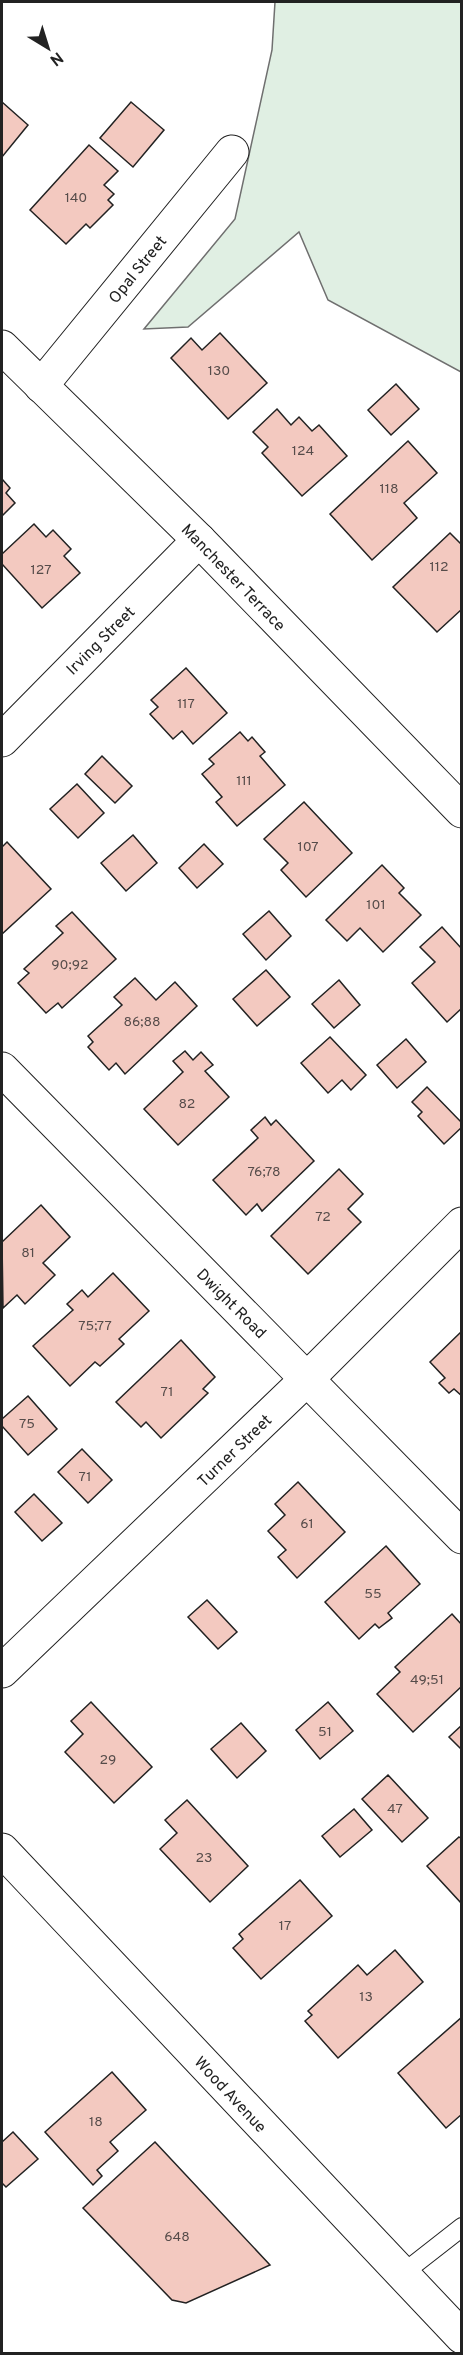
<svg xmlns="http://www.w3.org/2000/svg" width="463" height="2355" font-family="Overpass,sans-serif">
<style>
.green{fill:#e0efe3;stroke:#6f6f6f;stroke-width:1.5}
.building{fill:#f3c9c0;stroke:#222;stroke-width:1.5}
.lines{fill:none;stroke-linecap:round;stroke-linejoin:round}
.lane-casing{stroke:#222;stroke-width:20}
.street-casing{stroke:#222;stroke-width:35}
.secondary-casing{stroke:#222;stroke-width:35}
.lane{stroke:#fff;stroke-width:18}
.street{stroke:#fff;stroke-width:33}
.secondary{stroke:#fff;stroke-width:33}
.labels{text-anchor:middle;stroke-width:4.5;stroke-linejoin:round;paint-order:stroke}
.number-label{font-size:14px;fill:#564c4a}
.street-label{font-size:16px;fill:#222;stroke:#fff}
</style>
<rect width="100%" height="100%" fill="#fff"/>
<polygon class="green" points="275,2 461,2 461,372 328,300 299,232 188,327 144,329 235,219 272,50"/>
<g class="building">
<polygon points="2,102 28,125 2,157"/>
<polygon points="131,102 164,130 133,167 100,138"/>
<polygon points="89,145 118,171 104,185 114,194 108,200 113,205 90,228 86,224 66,244 30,210"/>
<polygon points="220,333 267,383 228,419 171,358 191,338 202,350"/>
<polygon points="396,384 419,409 391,435 368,410"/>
<polygon points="277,409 291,425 299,417 312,431 319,425 347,456 302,496 262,453 268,447 253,432"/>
<polygon points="408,441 437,473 404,503 417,518 372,560 330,514"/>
<polygon points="2,479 10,488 6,493 15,503 2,516"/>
<polygon points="34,524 46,537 53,530 71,549 64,556 80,573 42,608 2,564 2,554"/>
<polygon points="450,533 462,545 462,609 437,632 393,587"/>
<polygon points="186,668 227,713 193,744 182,731 173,739 150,714 158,707 151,700"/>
<polygon points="240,732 248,741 252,737 265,752 260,756 285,785 237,826 216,802 222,797 202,774 214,764 209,759"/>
<polygon points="102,756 132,786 115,803 85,774"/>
<polygon points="77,784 104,813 78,838 50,809"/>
<polygon points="304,802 352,853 306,897 281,870 288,863 264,839"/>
<polygon points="133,835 157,863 126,891 101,863"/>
<polygon points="7,842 51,889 2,934 2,847"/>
<polygon points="204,844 223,864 197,888 179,868"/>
<polygon points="382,865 404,888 399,893 421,915 383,952 360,928 347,941 326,920"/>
<polygon points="269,911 291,936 266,960 243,934"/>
<polygon points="72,912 116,959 62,1008 58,1003 46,1013 18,983 29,973 24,969 63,933 56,926"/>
<polygon points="442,927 462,949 462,1008 447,1022 412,983 435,962 420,947"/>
<polygon points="266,970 290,997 257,1026 233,999"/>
<polygon points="135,978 156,1000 175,982 197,1006 125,1074 116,1063 109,1070 88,1047 93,1042 88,1036 122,1005 114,997"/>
<polygon points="339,980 360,1005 334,1028 312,1004"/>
<polygon points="330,1037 366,1075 351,1090 342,1080 328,1093 301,1063"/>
<polygon points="406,1039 426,1062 397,1088 377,1065"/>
<polygon points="185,1051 193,1060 201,1052 213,1065 205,1071 229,1097 178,1145 144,1109 183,1072 173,1061"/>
<polygon points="427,1087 462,1123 462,1127 444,1144 418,1116 422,1112 412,1102"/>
<polygon points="265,1117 271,1125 276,1120 314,1161 262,1211 257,1204 246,1215 213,1180 258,1138 251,1130"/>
<polygon points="339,1169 363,1194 348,1209 361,1222 308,1274 271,1236"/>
<polygon points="41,1205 70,1237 43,1263 55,1275 25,1304 17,1295 3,1308 2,1242"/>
<polygon points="113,1273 149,1311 119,1339 124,1344 100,1366 95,1362 70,1386 33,1346 73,1310 67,1304 82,1290 88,1297"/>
<polygon points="462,1331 462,1396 454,1389 449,1393 439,1383 445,1378 430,1362"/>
<polygon points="181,1340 215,1377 203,1389 208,1393 161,1438 146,1422 141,1427 116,1402"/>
<polygon points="28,1396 57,1429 28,1455 2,1426 2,1419"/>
<polygon points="82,1449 112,1480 88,1503 58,1472"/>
<polygon points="298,1482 345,1532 297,1578 278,1557 286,1550 268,1531 285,1515 275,1504"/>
<polygon points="34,1494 62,1523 42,1541 15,1512"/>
<polygon points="386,1546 420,1584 388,1613 392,1618 379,1628 375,1624 359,1639 325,1602"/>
<polygon points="207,1600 237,1632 218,1649 188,1617"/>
<polygon points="452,1614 462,1625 462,1686 413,1732 377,1694 400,1672 395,1667"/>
<polygon points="91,1702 152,1767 114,1803 65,1752 83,1734 71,1721"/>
<polygon points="328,1702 353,1731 320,1759 296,1730"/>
<polygon points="241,1723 266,1751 237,1778 211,1749"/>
<polygon points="462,1725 462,1750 449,1737"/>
<polygon points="388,1775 428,1818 402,1842 362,1799"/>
<polygon points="187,1800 248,1866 210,1902 160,1849 177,1833 165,1820"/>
<polygon points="354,1809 372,1830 340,1857 322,1836"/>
<polygon points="459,1837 462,1839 462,1904 427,1866"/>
<polygon points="300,1880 332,1916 261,1979 233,1948 243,1939 239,1934"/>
<polygon points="395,1950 423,1982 338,2058 305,2021 312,2015 308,2011 358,1965 367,1975"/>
<polygon points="462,2017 462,2114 446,2128 398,2073"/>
<polygon points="112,2072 146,2110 110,2142 118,2151 97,2170 102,2176 93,2185 45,2132"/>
<polygon points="13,2132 38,2159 6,2187 2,2183 2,2142"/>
<polygon points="155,2142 270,2265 186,2303 172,2300 83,2208"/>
</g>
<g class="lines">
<defs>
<polyline id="lane" points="402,2274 462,2227"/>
<g id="street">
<polyline points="2,347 199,540 462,811"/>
<polyline points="41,386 232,152"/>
<polyline points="2,740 199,540"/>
<polyline points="2,1671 307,1379 462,1224"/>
<polyline points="2,1850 462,2337"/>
</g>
<polyline id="secondary" points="2,1069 462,1537"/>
</defs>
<use href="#lane" class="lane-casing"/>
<use href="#street" class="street-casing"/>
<use href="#secondary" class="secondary-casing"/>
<use href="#lane" class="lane"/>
<use href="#street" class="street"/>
<use href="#secondary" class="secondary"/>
</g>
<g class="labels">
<g class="number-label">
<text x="76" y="202">140</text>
<text x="219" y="375">130</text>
<text x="303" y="455">124</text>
<text x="389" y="493">118</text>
<text x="439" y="571">112</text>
<text x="41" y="574">127</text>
<text x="186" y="708">117</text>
<text x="244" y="785">111</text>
<text x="308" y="851">107</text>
<text x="376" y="909">101</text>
<text x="70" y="969">90;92</text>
<text x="142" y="1026">86;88</text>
<text x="187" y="1108">82</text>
<text x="264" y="1176">76;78</text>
<text x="323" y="1221">72</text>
<text x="28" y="1257">81</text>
<text x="95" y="1330">75;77</text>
<text x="167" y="1396">71</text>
<text x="27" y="1428">75</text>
<text x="85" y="1481">71</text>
<text x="307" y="1528">61</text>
<text x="373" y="1598">55</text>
<text x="427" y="1684">49;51</text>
<text x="325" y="1736">51</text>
<text x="108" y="1764">29</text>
<text x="395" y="1813">47</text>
<text x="204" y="1862">23</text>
<text x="285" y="1930">17</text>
<text x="366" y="2001">13</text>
<text x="96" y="2126">18</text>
<text x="177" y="2241">648</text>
</g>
<g class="street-label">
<text transform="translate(137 269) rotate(-51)" y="6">Opal Street</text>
<text transform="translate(234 577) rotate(46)" y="6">Manchester Terrace</text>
<text transform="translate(100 640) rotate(-45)" y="6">Irving Street</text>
<text transform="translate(232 1303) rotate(45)" y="6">Dwight Road</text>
<text transform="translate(234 1450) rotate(-44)" y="6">Turner Street</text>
<text transform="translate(231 2094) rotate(47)" y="6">Wood Avenue</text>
</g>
</g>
<rect width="463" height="2355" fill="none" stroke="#222222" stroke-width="6"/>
<g transform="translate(48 48) rotate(142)" stroke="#ffffff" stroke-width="4.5" paint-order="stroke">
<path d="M0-4.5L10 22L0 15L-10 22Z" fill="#222222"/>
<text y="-9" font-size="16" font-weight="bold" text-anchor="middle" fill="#222222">N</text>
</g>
</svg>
